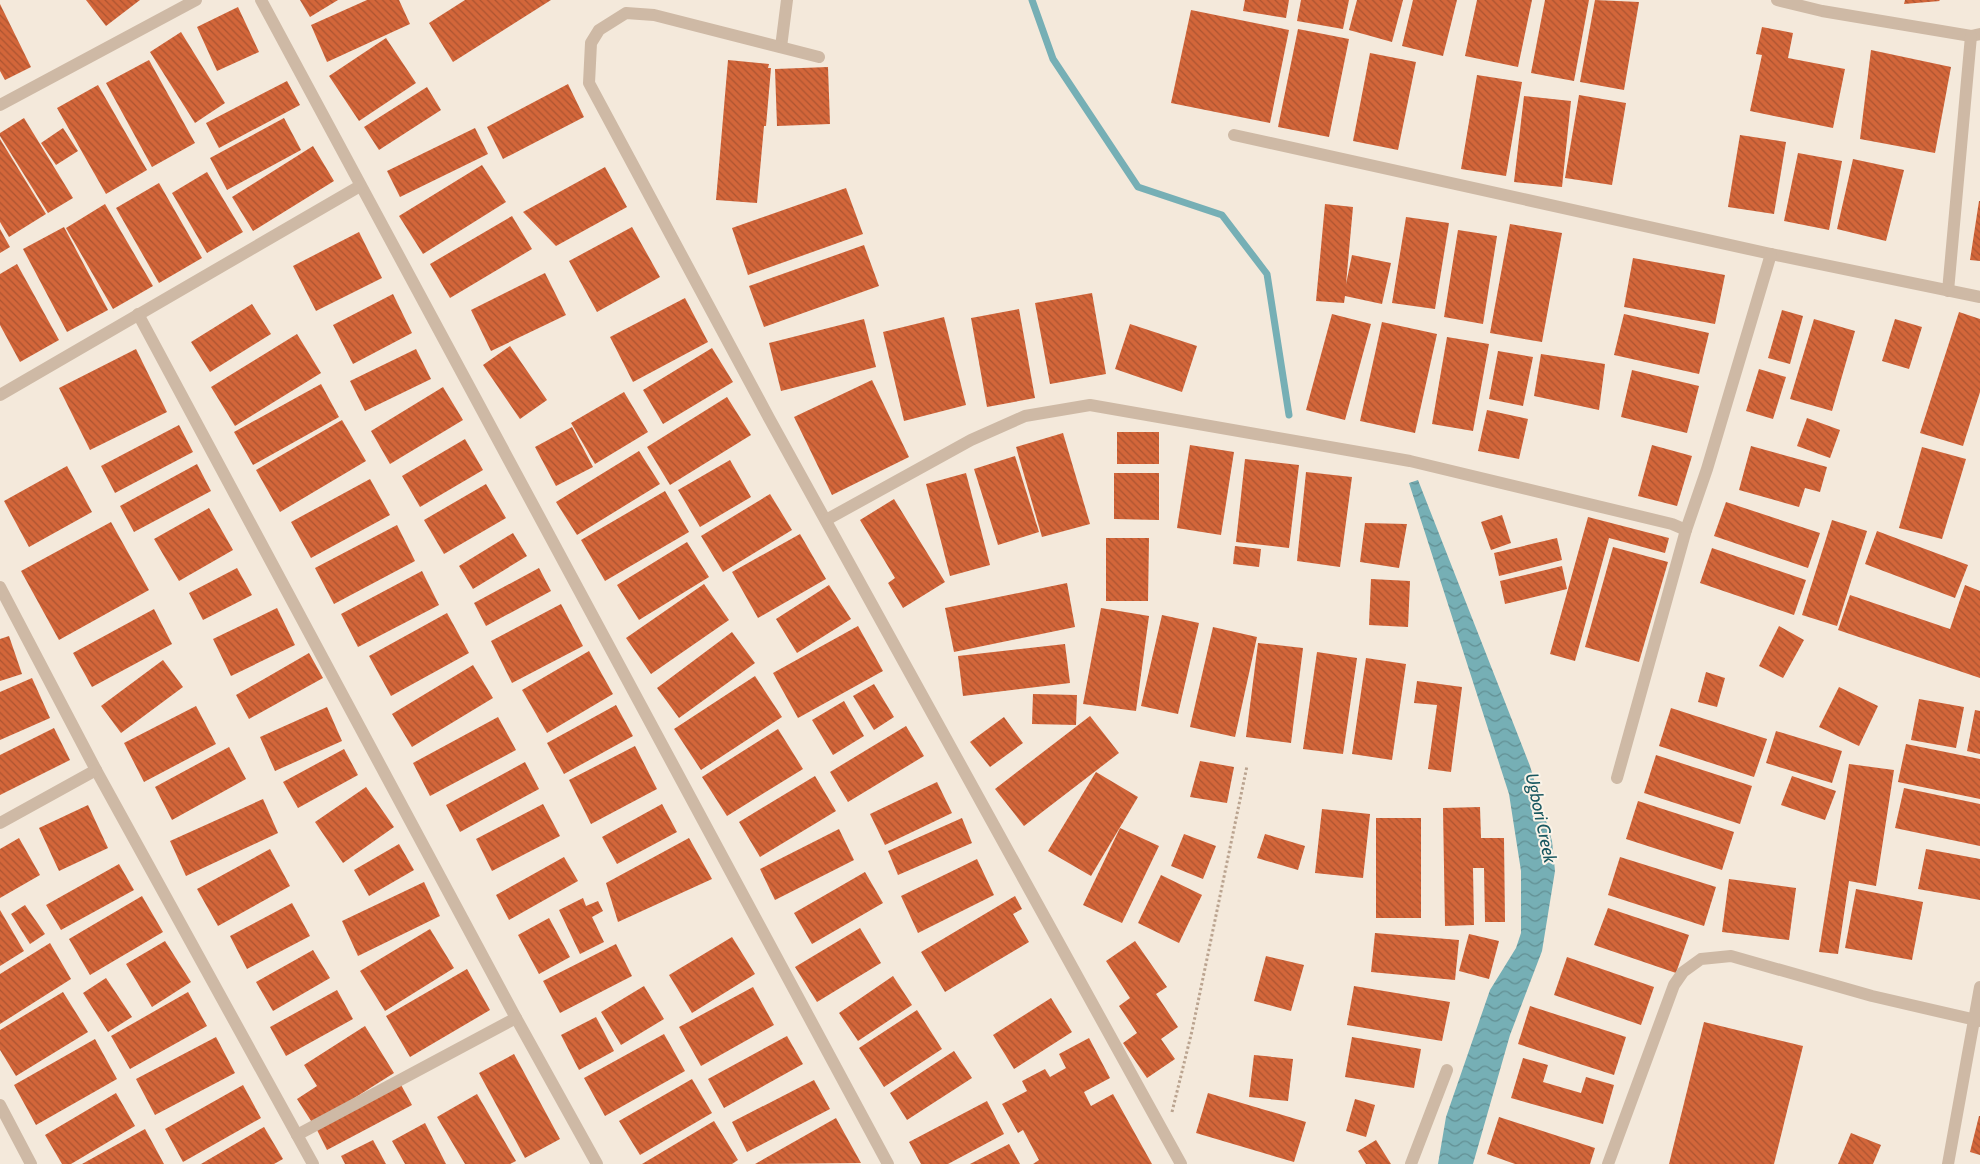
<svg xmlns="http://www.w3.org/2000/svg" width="1980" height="1164" font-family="Cabin,sans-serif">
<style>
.water{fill:url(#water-waves)}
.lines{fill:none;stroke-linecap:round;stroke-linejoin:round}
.stream{stroke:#76afb5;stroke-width:7}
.building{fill:url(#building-back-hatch)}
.path{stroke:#baa38f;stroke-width:3;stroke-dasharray:2.5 2.5;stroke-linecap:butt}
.minor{stroke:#ceb9a5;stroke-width:12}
.labels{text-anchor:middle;stroke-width:4;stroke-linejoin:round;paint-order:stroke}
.water-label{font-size:18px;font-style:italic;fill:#18575f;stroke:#fbf3e8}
</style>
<defs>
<pattern id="water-waves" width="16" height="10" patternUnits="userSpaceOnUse" patternTransform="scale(1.25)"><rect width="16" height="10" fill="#76afb5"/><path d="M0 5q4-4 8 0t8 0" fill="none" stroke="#628f93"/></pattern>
<pattern id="building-back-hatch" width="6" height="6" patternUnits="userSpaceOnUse" patternTransform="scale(1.25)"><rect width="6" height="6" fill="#d3663a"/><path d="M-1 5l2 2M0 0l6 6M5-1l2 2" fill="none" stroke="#ac5431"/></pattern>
</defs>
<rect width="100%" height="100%" fill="#f4e9db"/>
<polygon class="water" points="1418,480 1530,766 1552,841 1555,871 1542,951 1510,1035 1473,1164 1438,1164 1446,1117 1490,990 1516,948 1521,933 1521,871 1509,794 1409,483"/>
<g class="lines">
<polyline class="stream" points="1032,0 1053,59 1138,187 1222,215 1267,274 1289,415"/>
</g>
<g class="building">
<polygon points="86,0 140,0 106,26"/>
<polygon points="300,0 338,0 310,17"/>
<polygon points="367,0 399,0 410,24 327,62 311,25"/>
<polygon points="465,0 551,0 453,62 429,23"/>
<polygon points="1245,0 1289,0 1286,18 1243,11"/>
<polygon points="1301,0 1349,0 1343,29 1297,21"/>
<polygon points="1357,0 1403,0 1392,42 1349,30"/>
<polygon points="1413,0 1457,0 1443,56 1402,46"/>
<polygon points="1477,0 1532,0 1518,67 1465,56"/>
<polygon points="1545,0 1589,0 1574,81 1531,73"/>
<polygon points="1595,0 1639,2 1624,90 1580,82"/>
<polygon points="1905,0 1939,0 1940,1 1904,4"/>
<polygon points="0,4 31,67 5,80 0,71"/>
<polygon points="238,7 259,52 217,71 197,27"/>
<polygon points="1191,10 1289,30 1270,123 1171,103"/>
<polygon points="1762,27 1793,33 1788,58 1845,69 1833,128 1750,111 1762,55 1756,54"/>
<polygon points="1298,29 1349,39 1329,137 1278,127"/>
<polygon points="181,32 225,103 195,123 150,52"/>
<polygon points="386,38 416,83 359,121 329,76"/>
<polygon points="1871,50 1951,67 1935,153 1860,139"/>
<polygon points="1370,53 1416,62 1398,150 1353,141"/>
<polygon points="149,60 195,143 152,167 106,83"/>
<polygon points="728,60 769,64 768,68 771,68 766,126 764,126 757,203 716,200"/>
<polygon points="828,67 830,124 777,126 775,69"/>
<polygon points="1477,75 1522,82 1506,176 1461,169"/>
<polygon points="287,81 300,105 219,148 206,123"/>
<polygon points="568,84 584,117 503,159 487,127"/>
<polygon points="98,85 147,170 106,194 57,108"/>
<polygon points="427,87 441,110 379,150 364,127"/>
<polygon points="1579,95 1626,103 1612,185 1565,178"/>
<polygon points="1524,96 1571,101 1562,187 1514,182"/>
<polygon points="24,118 73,198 48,213 0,136 0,133"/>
<polygon points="284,118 301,150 227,190 210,158"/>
<polygon points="63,128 78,151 56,165 41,143"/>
<polygon points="475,128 488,154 400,197 387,171"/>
<polygon points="1740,135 1786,142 1774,214 1728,207"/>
<polygon points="0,139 46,214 9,237 0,222"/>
<polygon points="313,146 334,181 253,231 232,197"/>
<polygon points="1798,153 1842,161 1829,230 1784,221"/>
<polygon points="1853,159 1904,170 1886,241 1837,229"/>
<polygon points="482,165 506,202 423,254 399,216"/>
<polygon points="605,167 627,207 556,246 523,212"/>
<polygon points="207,172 243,232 207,253 172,193"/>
<polygon points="159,183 202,258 159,283 116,208"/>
<polygon points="846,188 863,234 748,275 732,228"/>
<polygon points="1979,201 1980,201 1980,261 1970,260"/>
<polygon points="105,204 153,286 113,309 66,228"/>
<polygon points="1325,204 1353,207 1346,284 1352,255 1391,263 1382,304 1345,296 1344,303 1316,301"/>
<polygon points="512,216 532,249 450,298 430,264"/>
<polygon points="1406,217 1449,223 1435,309 1392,303"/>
<polygon points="1510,224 1562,233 1542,342 1490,333"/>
<polygon points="64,227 108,310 67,332 23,249"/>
<polygon points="632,227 660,277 597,312 569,261"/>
<polygon points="0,229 10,247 0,253"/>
<polygon points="1458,230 1497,236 1483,324 1444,317"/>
<polygon points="359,232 382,278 316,311 293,266"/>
<polygon points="864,245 879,286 764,327 749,286"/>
<polygon points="1633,258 1725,275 1715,324 1624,307"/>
<polygon points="17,264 59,340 20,362 0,325 0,274"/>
<polygon points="545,273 566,315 491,351 471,310"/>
<polygon points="1092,293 1106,374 1050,384 1035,303"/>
<polygon points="393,294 412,333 353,364 333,325"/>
<polygon points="685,298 708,342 633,382 610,337"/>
<polygon points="252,304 271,334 210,372 191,342"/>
<polygon points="1019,309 1035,398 987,407 971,318"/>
<polygon points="1782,310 1803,316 1790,364 1768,358"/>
<polygon points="1959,312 1980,319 1980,392 1963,446 1920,433"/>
<polygon points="1332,314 1371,324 1345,420 1306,410"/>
<polygon points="1624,314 1709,333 1699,374 1614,355"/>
<polygon points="944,317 966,405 904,421 883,332"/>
<polygon points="864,319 876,367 781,391 769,343"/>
<polygon points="1814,319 1855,331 1832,411 1790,399"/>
<polygon points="1895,319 1922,327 1909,369 1882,361"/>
<polygon points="1382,322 1437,334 1415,433 1360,421"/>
<polygon points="1130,324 1197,346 1182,392 1115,369"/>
<polygon points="297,334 321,373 235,426 211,387"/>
<polygon points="1447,337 1489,344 1473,431 1432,424"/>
<polygon points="510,346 547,400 520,419 483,365"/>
<polygon points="712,348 733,382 663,424 643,390"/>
<polygon points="136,349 167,412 90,450 59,388"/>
<polygon points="416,349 431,379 365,411 350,381"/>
<polygon points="1498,351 1533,357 1523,406 1489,399"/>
<polygon points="1541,354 1605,364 1599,410 1534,396"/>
<polygon points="1759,369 1786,377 1773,419 1746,411"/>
<polygon points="1632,370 1699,386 1687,433 1621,417"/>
<polygon points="872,380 909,457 832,495 794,417"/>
<polygon points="321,384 339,417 253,465 234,432"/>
<polygon points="443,387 463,420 390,464 371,431"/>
<polygon points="624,392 648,432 595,464 571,423"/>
<polygon points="727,397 751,435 670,485 647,447"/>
<polygon points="1487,410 1528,419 1519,459 1478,451"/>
<polygon points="1807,418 1840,430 1830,458 1797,446"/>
<polygon points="342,420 366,461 280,512 256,470"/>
<polygon points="179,425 193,452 115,493 101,466"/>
<polygon points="572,427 593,467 556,486 535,447"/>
<rect x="1117" y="432" width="42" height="32"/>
<polygon points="1063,433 1090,524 1042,537 1016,447"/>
<polygon points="465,439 483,470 420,507 402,476"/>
<polygon points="1190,445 1234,452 1221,535 1177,528"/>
<polygon points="1652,445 1692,456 1677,506 1638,496"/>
<polygon points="1751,446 1827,467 1820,492 1805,488 1799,507 1739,490"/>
<polygon points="1922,447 1966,459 1942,539 1899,528"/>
<polygon points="639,451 660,484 577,535 556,502"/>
<polygon points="1015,456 1039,532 998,545 974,469"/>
<polygon points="1245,459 1299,465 1289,548 1236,542"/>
<polygon points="730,460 751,497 700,527 678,490"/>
<polygon points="197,464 211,491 134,532 120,506"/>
<polygon points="67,466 92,512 29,547 4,501"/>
<polygon points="1306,472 1352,477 1340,567 1297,561"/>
<polygon points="966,473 990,565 950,576 926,484"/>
<polygon points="1114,473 1159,473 1159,520 1114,519"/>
<polygon points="370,479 390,515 311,558 291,522"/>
<polygon points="486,484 506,518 444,554 424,520"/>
<polygon points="665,491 689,532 605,581 581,540"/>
<polygon points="770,494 792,530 723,572 701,536"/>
<polygon points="894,499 945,582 903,608 888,583 895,578 860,520"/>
<polygon points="1726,502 1820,533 1808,568 1714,536"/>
<polygon points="209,508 233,550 179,581 154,539"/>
<polygon points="1502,515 1511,543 1491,550 1481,522"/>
<polygon points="1588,517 1669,538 1665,553 1609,538 1575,661 1550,654"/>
<polygon points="1832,520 1867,531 1837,626 1802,615"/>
<polygon points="111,522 149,590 59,640 21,571"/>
<polygon points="1365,523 1407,524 1399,568 1360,562"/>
<polygon points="397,525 415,561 334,604 315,568"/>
<polygon points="1877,531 1968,565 1955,598 1865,564"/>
<polygon points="513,533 527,556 473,589 459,566"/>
<polygon points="800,534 826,579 758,618 732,572"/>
<polygon points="1106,538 1149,538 1148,601 1106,601"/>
<polygon points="1557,538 1562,560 1499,576 1494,553"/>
<polygon points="687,542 709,577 639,620 617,585"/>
<polygon points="1235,546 1261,549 1259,567 1233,564"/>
<polygon points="1613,547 1668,562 1639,662 1585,647"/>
<polygon points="1712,548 1806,580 1794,615 1700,583"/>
<polygon points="1562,566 1567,589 1505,604 1500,581"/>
<polygon points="237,568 252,595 203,620 189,593"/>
<polygon points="539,568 551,591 486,626 474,603"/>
<polygon points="422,571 439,605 358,647 341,614"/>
<polygon points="1371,579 1410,581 1408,627 1369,625"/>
<polygon points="1067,583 1075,627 954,652 945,608"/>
<polygon points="704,584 729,620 651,674 626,638"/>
<polygon points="829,585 851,619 797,653 776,619"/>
<polygon points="1965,585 1980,591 1980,678 1838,630 1850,595 1950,629"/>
<polygon points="561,604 583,646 512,683 491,641"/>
<polygon points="277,608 295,645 231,676 213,639"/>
<polygon points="1101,608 1149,616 1136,711 1083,704"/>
<polygon points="154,609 172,644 92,687 73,653"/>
<polygon points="447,613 469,653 391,696 369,656"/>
<polygon points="1162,615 1199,623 1178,714 1141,706"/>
<polygon points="858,626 883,671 798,718 773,673"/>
<polygon points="1779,626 1804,640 1783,678 1759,666"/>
<polygon points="1213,627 1257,637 1235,737 1190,727"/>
<polygon points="732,632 755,663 679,718 657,688"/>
<polygon points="9,636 22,674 0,681 0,639"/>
<polygon points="1258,643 1303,648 1291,743 1246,737"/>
<polygon points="1065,644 1070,683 963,696 958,656"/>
<polygon points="589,651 613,694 547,733 522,690"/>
<polygon points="1317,652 1357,658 1343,754 1303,749"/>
<polygon points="309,653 323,678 249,719 236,695"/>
<polygon points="1366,658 1406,664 1392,760 1352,754"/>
<polygon points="163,660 183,687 121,733 101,706"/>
<polygon points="473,665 493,698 412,747 392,714"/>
<polygon points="1706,672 1725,678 1717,707 1698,702"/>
<polygon points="755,676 782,717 701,770 674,729"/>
<polygon points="32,678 50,718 0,740 0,692"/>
<polygon points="1417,681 1462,687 1451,772 1428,769 1437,705 1414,703"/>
<polygon points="874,684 894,717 874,730 853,696"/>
<polygon points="1839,687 1878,706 1859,746 1819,727"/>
<polygon points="1033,694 1077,695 1076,725 1032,724"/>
<polygon points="1919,699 1964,707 1956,748 1911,740"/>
<polygon points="844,701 864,736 833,755 812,720"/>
<polygon points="616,705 633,736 564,774 547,743"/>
<polygon points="196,706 216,744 144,782 124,743"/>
<polygon points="327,707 342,741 275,771 260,737"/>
<polygon points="1671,708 1767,739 1754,777 1659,746"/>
<polygon points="1975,710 1980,711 1980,754 1967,751"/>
<polygon points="1090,716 1119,753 1024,826 995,789"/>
<polygon points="498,717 516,750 430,796 413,763"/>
<polygon points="1004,717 1023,743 990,767 970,742"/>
<polygon points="906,726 924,756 848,802 830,772"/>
<polygon points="54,728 70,760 0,795 0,755"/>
<polygon points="778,729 803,769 727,816 702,777"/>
<polygon points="1776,731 1842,751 1832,783 1766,763"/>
<polygon points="1906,744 1980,759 1980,799 1898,782"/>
<polygon points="635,746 657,789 591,824 569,780"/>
<polygon points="229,747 246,779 172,820 155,787"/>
<polygon points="344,749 358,775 298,808 283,782"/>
<polygon points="1656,755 1752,786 1740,824 1644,793"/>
<polygon points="1200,761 1234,767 1227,803 1190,797"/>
<polygon points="525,762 539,789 460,832 446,805"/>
<polygon points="1849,764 1894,770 1876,886 1849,881 1838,954 1819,952"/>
<polygon points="1096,772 1138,797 1091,876 1048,851"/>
<polygon points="815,776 836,811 760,857 739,822"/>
<polygon points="1792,776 1836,791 1825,820 1781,805"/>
<polygon points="937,782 952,813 885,845 870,814"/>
<polygon points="366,787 394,827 343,863 315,822"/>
<polygon points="1904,788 1980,804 1980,846 1895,828"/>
<polygon points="263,799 278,833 186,876 170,841"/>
<polygon points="1638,801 1734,832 1722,870 1626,839"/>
<polygon points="543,804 560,836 492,871 476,839"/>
<polygon points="662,804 677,832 617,864 602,837"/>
<polygon points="88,805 108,848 59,871 39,828"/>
<polygon points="1480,807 1481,838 1504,838 1505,922 1485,922 1484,868 1473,868 1474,925 1445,926 1443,808"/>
<polygon points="1322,809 1370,814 1363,878 1315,873"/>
<polygon points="962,818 972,843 898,875 888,851"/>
<rect x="1376" y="818" width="45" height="100"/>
<polygon points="1120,828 1159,846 1122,923 1083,905"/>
<polygon points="839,829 854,860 775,900 760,869"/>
<polygon points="1184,834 1216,846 1203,879 1171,866"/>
<polygon points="1265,834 1305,846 1298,870 1257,858"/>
<polygon points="19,838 40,875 0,898 0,849"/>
<polygon points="689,838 712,879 618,922 606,883"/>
<polygon points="399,844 414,870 369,896 354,870"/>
<polygon points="270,849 290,886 218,926 197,889"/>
<polygon points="1926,849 1980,859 1980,900 1918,889"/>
<polygon points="564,857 578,881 509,920 496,895"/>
<polygon points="1620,857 1716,887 1704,926 1608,895"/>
<polygon points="977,859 994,895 918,933 901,896"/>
<polygon points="119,864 134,890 61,930 46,905"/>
<polygon points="865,872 883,903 812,944 794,913"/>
<polygon points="1161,875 1202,895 1179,943 1138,923"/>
<polygon points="1729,879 1796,888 1789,940 1722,932"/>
<polygon points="424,882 440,916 358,956 342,921"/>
<polygon points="1856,889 1923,902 1912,960 1845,948"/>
<polygon points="142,896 163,932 90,975 69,939"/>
<polygon points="1015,896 1022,909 1013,914 1029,942 945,992 921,952"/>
<polygon points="583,898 586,906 598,901 603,911 592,917 604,942 580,954 559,910"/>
<polygon points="292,903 310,936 247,969 230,936"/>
<polygon points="25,905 45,934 30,944 11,914"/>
<polygon points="1608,908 1689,935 1676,973 1594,945"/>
<polygon points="0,910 24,951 0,966"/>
<polygon points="549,918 570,957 539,974 518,935"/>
<polygon points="860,928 881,963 817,1002 795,967"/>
<polygon points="430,929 454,968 385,1011 360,971"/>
<polygon points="1375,933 1459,940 1455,980 1371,972"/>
<polygon points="1469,934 1499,941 1489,979 1459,971"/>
<polygon points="732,937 755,974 692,1013 669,975"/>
<polygon points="165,941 191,982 152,1007 126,964"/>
<polygon points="1135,941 1167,987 1156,994 1178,1027 1161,1039 1175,1059 1147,1078 1123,1043 1137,1033 1119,1006 1130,998 1106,961"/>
<polygon points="50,943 71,979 0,1024 0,974"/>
<polygon points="616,944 632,976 560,1013 543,981"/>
<polygon points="313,950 330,978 273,1011 256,982"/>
<polygon points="1266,956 1304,965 1291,1011 1254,1001"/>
<polygon points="1567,957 1654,987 1641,1025 1554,995"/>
<polygon points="467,969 490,1010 410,1057 386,1016"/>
<polygon points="893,976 912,1005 858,1041 839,1013"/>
<polygon points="106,978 132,1017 108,1032 83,993"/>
<polygon points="644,986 664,1019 621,1045 601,1012"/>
<polygon points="1354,986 1450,1002 1442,1041 1347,1025"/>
<polygon points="753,987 774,1025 701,1066 679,1027"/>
<polygon points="337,990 353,1019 286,1056 270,1027"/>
<polygon points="63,992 88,1032 16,1076 0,1050 0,1030"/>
<polygon points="188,992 207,1026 130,1069 111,1036"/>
<polygon points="1051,998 1072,1032 1014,1069 993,1035"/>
<polygon points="1530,1006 1626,1037 1614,1075 1518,1044"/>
<polygon points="917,1010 942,1049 884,1087 859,1048"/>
<polygon points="596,1017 614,1051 579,1070 561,1035"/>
<polygon points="1704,1022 1803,1046 1774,1164 1669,1164"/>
<polygon points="365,1026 394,1073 313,1124 297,1099 317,1086 304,1065"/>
<polygon points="664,1034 685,1071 605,1116 584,1078"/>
<polygon points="787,1036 803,1064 724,1108 708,1079"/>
<polygon points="216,1037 235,1073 155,1115 136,1079"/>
<polygon points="1352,1037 1421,1049 1414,1088 1345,1077"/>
<polygon points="1089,1038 1110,1078 1084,1092 1091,1106 1113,1094 1152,1164 1033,1164 1039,1160 1023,1130 1018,1133 1002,1104 1027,1091 1022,1081 1045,1069 1050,1077 1066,1068 1059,1054"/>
<polygon points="95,1039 117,1079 36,1125 14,1085"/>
<polygon points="954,1051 972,1078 907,1120 890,1093"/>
<polygon points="514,1054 560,1139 525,1158 479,1073"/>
<polygon points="1254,1055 1293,1059 1288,1101 1249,1097"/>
<polygon points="1523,1058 1548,1065 1543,1082 1581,1093 1586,1077 1614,1085 1603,1124 1511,1098"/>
<polygon points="692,1079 712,1113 640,1155 619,1121"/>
<polygon points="814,1080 830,1109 747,1152 732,1122"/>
<polygon points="400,1083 412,1105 327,1150 316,1128"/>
<polygon points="243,1085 261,1118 183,1162 165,1129"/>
<polygon points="116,1093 135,1126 71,1164 62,1164 45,1135"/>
<polygon points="1208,1093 1306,1122 1294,1162 1196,1133"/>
<polygon points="477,1094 516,1161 510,1164 465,1164 437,1117"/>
<polygon points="1355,1099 1375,1105 1366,1137 1346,1131"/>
<polygon points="987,1101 1004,1134 948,1164 921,1164 909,1142"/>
<polygon points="1979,1116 1980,1116 1980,1155 1970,1152"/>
<polygon points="1499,1117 1595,1148 1590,1164 1515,1164 1487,1154"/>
<polygon points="836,1118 861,1163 755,1164"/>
<polygon points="714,1121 738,1160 732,1164 642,1164"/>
<polygon points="425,1123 446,1164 405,1164 392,1141"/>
<polygon points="264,1127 283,1159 274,1164 201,1164"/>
<polygon points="145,1129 164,1164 82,1164"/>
<polygon points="1851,1133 1881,1145 1873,1164 1838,1164"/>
<polygon points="373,1140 386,1164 345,1164 341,1156"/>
<polygon points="1376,1140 1391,1164 1366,1164 1358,1151"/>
<polygon points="1009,1144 1020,1164 970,1164"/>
</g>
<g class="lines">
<polyline class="path" points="1172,1112 1192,1031 1247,766"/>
<g class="minor">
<polyline points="261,0 888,1164"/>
<polyline points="1777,0 1822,11 1971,36 1980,34"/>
<polyline points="781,47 787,0"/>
<polyline points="819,57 654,15 626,13 599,30 591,43 589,83 769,418 1181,1164"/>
<polyline points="0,105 196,0"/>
<polyline points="1234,135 1771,254 1980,297"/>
<polyline points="1948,291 1971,36"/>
<polyline points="138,314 516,1018 597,1164"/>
<polyline points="0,395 360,186"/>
<polyline points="826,520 971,440 1025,416 1090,405 1410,461 1672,524 1686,530 1707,469 1771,254"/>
<polyline points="0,587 96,770 313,1164"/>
<polyline points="1617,778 1686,530"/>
<polyline points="0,823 96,770"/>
<polyline points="0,1105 31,1164"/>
<polyline points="297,1135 516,1018"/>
<polyline points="1411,1164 1447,1070"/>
<polyline points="1608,1164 1674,985 1683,972 1701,959 1731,956 1872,996 1980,1021"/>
<polyline points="1948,1164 1980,987"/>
</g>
</g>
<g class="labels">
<g class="water-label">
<text transform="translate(1541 818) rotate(78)" y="6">Ugbori Creek</text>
</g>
</g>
</svg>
